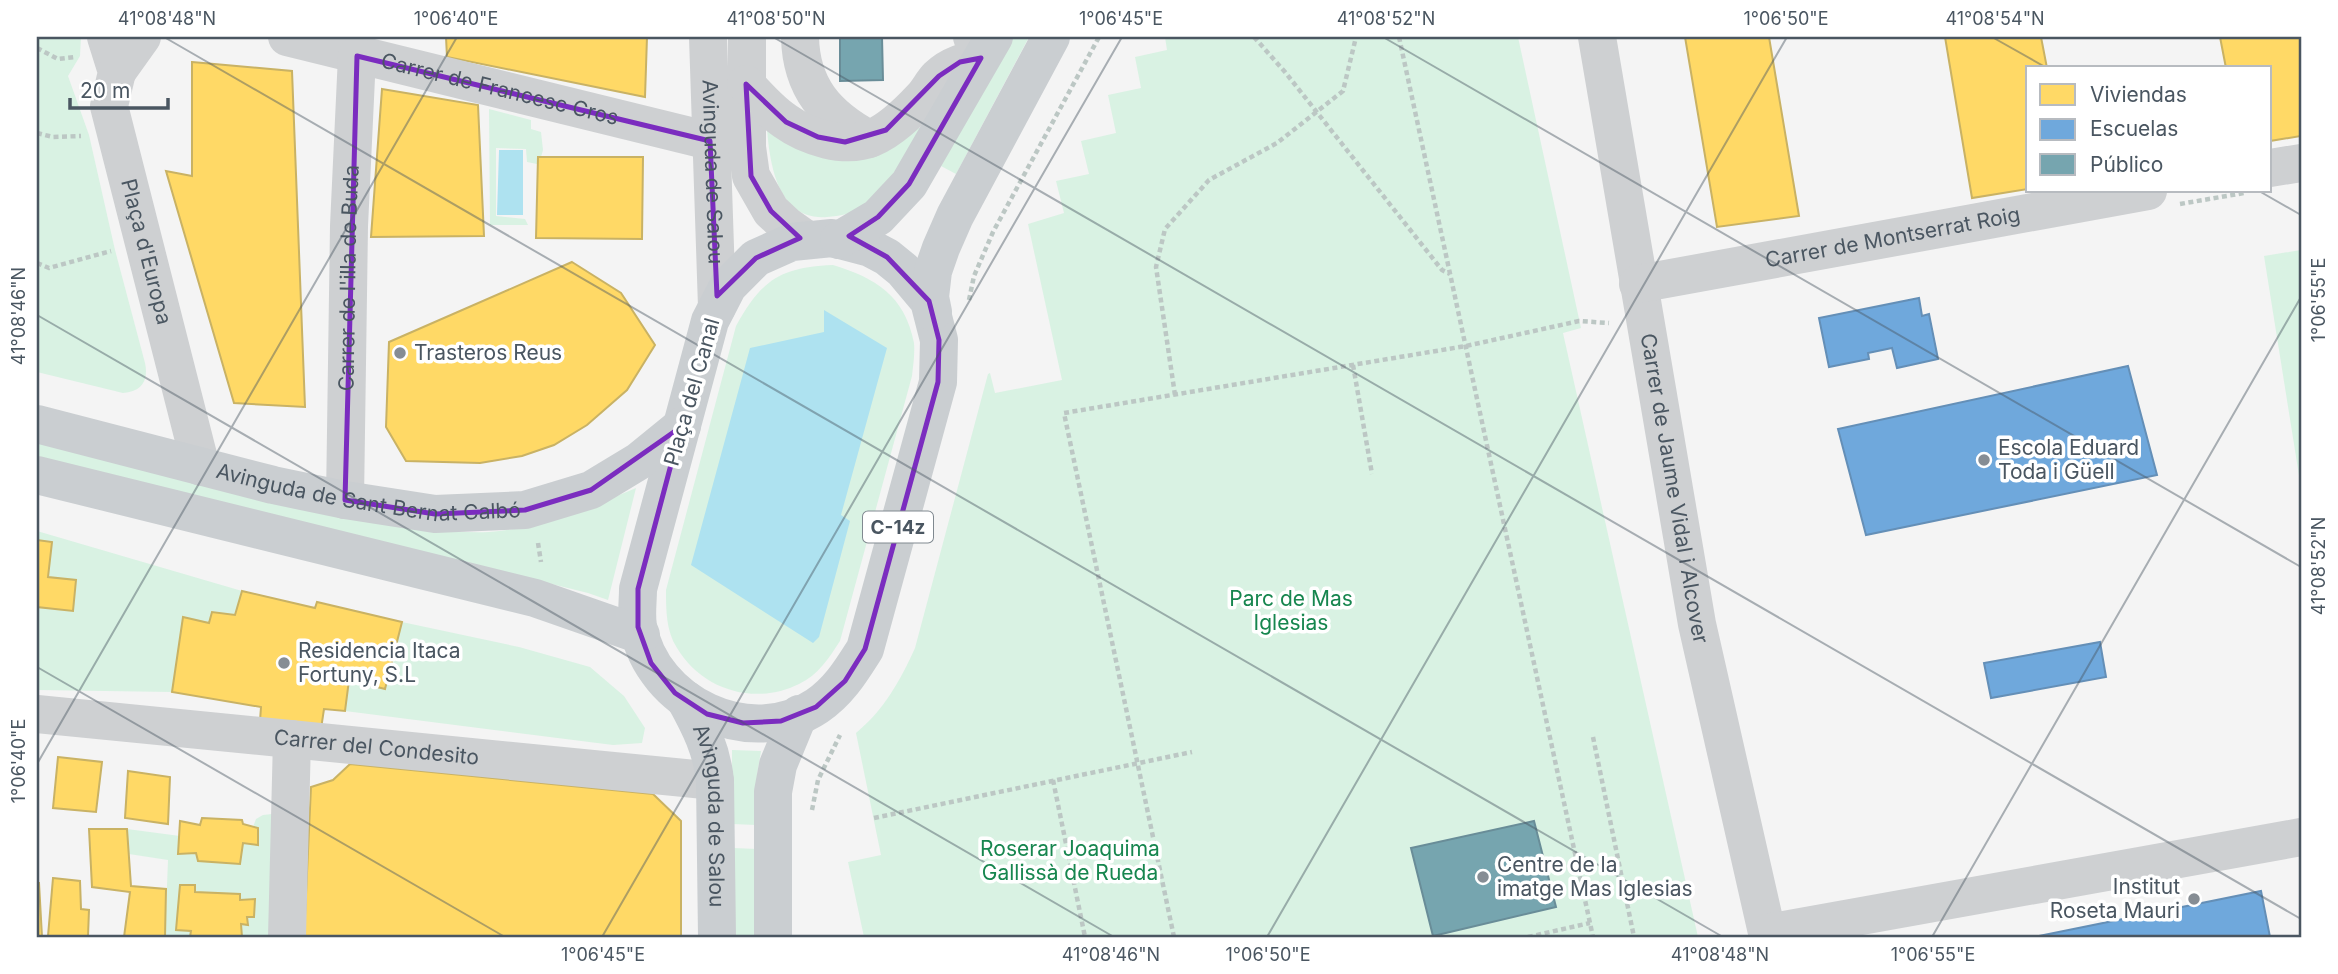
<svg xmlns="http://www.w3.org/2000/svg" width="2338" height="974" font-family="Inter,sans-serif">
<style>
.green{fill:#d9f2e3}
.water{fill:#aee2f0}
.homes{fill:#ffd966;stroke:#c9b264;stroke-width:2}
.schools{fill:#6fa8dc;stroke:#648fb7;stroke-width:2}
.public{fill:#76a5af;stroke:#698d98;stroke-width:2}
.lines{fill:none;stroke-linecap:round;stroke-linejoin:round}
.path{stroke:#bcc7c4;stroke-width:4.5;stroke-dasharray:5 3.5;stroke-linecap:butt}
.minor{stroke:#ced0d2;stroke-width:38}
.major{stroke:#caced1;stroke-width:38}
.marked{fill:none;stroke:#7b2cbf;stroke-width:5;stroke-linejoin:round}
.ticks{fill:none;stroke:#4a5661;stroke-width:2;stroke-opacity:0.45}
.poi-dot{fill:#868d94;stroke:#fff;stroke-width:2.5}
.labels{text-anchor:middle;stroke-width:7;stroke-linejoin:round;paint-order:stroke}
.shield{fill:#fff;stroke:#808990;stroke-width:2}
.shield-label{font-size:19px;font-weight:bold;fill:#4a5661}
.street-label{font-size:21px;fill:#4a5661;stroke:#fff}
.poi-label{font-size:21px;fill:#4a5661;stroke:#fff;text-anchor:start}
.park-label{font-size:21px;fill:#17864f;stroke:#fff}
.neatline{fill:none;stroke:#4a5661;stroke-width:2.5}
.ticks-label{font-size:18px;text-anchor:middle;fill:#4a5661}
</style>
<rect width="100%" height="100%" fill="#f4f4f4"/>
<g class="green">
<path d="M37,37h44l-1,19 -12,20 21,59 26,115 30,113c4,18 -4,29 -22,30l-86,-21z"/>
<polygon points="1011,37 1029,37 956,174 941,166"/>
<path d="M1165,37h353l63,291 -18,5 135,604h-834l-16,-75 33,-7 -25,-122c28,-23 44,-52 59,-85l73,-274 2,-1 5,20 67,-13 -34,-156 36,-11 -8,-32 33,-7 -8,-33 35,-8 -8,-38 33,-7 -6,-31 32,-7z"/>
<polygon points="489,109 531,120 531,129 541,132 543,150 541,157 538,157 537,164 527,162 526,149 496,148 496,216 525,219 528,225 490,225"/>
<path d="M920,128c-15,27 -31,60 -58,78 -11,8 -22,10 -35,11 -49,4 -57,-52 -60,-88z"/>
<polygon points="2301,250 2301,488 2264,256"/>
<path d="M833,265c43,13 72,31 81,78 1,11 -1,23 -2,33l-72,265c-11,17 -22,34 -41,43 -44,22 -97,6 -122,-36 -11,-17 -11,-38 -11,-58l70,-264c25,-46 45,-59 97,-61z"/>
<path d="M37,440l397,91c18,0 37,2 55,1 53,-4 99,-24 147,-44l-28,112 -20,-7 -551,-136z"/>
<polygon points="37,531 242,591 235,615 212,612 209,623 183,617 172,692 37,690"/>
<polygon points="402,622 519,647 590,667 624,696 645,728 642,743 613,745 345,711 349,680 385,688"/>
<polygon points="732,750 761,751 757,775 756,825 732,824"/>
<polygon points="272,814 272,937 165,937 168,860 129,854 127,829 180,836 178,854 196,853 240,863 243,843 258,844 258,828 253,827 256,819 263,815"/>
<polygon points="733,848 758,849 759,937 734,937"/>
</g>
<g class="water">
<polygon points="499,150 523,150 523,215 497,215"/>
<polygon points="824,310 887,348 841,515 850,521 819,637 813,643 691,565 750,348 824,332"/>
</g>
<g class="homes">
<polygon points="446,37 647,37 645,97 447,57"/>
<polygon points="1685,37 1769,37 1799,216 1717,227"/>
<polygon points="1945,37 2041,37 2047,68 2028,68 2028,189 1972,198"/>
<polygon points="2220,37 2301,37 2301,136 2270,141 2270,68 2226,68"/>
<polygon points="192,62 292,71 305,407 234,403 166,171 192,176"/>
<polygon points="382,89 478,105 484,236 371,237"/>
<polygon points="538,157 643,157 642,239 536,238"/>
<polygon points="572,262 621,293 655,345 627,390 587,425 554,445 522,456 480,463 406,461 386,427 389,342"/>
<polygon points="37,540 52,542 48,577 76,580 73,611 37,607"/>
<polygon points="242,591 315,608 317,602 402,622 385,689 349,680 345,711 324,709 321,729 260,721 261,707 172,692 183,617 209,623 212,612 235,615"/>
<polygon points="58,757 102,762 96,812 53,808"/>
<polygon points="350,764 653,794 681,821 681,937 304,937 311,787 333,780"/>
<polygon points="128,771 170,777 168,824 125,818"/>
<polygon points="202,818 242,820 243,824 258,828 258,845 243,843 240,864 198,861 196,853 178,854 180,821 200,825"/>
<polygon points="89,829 127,829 131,886 166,889 165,937 124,937 130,892 92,887"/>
<polygon points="53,878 80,881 81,909 89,910 88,936 48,936"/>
<polygon points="37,883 39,883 42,937 37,937"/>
<polygon points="180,885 195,885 195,892 240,894 240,900 255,899 254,917 247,917 248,925 241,924 242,937 190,937 191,931 176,930"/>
</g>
<g class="schools">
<polygon points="1919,298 1922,316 1929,314 1938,359 1897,368 1892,348 1868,353 1869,359 1829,367 1819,318"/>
<polygon points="2128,366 2157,475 1866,535 1838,429"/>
<polygon points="2100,642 2106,677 1991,698 1984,663"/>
<polygon points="2261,891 2270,937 2034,937"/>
</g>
<g class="public">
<polygon points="840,37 882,37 883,80 840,81"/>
<polygon points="1534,821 1556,907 1433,936 1411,848"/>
</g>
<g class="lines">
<g class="path">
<polyline points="1254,37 1285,72 1442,270 1450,274"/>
<polyline points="1399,37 1593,937"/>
<polyline points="37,48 58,59 75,57"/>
<polyline points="37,133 53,137 81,136"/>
<polyline points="2180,204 2244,193"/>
<polyline points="37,263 49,268 111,251"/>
<polyline points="969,300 974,276 993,232 1099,37"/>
<polyline points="1353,365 1372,474"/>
<polyline points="1175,395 1156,267 1165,229 1209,180 1277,143 1343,91 1356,37"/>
<polyline points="538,543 541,562"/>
<polyline points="1593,737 1634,937"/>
<polyline points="1053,780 1085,937"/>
<polyline points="812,810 818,780 840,735"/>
<polyline points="874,818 1192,752"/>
<polyline points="1174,937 1064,413 1466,346 1579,321 1609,323"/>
<polyline points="1528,937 1590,923"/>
</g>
<g class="minor">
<path id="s1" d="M106,37l11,35 -8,34 92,361"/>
<path id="s2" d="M287,37l423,104"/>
<path id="s3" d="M708,37l9,270"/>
<polyline points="747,37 747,147 751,176 771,211 786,225 807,240"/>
<path d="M800,37c1,50 26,79 69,102"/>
<path id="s4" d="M1597,37l100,587 71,313"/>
<polyline points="117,72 142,37"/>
<path d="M746,84c12,13 24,27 39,37 22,16 60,28 87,17 19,-8 36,-25 50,-40 6,-6 10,-15 16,-21 12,-12 28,-16 43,-19l-9,-21"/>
<polyline points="2270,168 2301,163"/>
<path id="s5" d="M1638,284l510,-93"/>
<path id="s6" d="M345,500l4,-274 8,-170"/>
<path id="s7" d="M37,714l678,67"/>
<polyline points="1767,933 2301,837"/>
<polyline points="287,937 292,739"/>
</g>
<g class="major">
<path d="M832,238l38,10 17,9 16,13 26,31 10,39 -1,42 -73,267c-14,22 -26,42 -48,57 -67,45 -165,-2 -179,-80 -2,-11 0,-25 0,-37l72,-268 18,-35 28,-28 36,-16z"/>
<polyline points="839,240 878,217 909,184 994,37"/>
<polyline points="933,312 930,297 933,271 941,248 955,216 1051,37"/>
<path id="s8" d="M37,424l236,61 72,15 90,14 90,-4 66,-20 48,-29 43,-35"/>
<polyline points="37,475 535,598 641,635"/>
<path id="s9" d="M685,699c15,27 27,51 30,82l2,156"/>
<polyline points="773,937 773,792 778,765 799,714"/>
</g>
</g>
<path class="marked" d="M357,56l353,85 7,155 39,-38 44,-20 -29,-27 -20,-35 -5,-92 40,38 32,15 27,5 41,-12 53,-54 21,-14 21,-4 -72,126 -31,33 -29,19 38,21 42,44 10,39 -1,42 -73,267 -20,32 -29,26 -35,14 -38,2 -36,-9 -32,-21 -24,-30 -13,-36v-38l43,-162 -90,63 -66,20 -90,4 -90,-14z"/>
<path class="ticks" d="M164,37l1559,900M773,37l1528,882M1383,37l918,530M1992,37l55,31M2259,191l42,24M37,315l1077,622M37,667l468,270M37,764l420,-727M602,937l520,-900M1267,937l520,-900M1932,937l369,-640"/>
<g class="poi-dot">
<circle cx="400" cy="353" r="7"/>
<circle cx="1984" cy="460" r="7"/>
<circle cx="284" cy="663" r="7"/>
<circle cx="1483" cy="877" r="7"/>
<circle cx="2194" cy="899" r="7"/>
</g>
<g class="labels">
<rect class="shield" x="863" y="511.5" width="70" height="31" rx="5"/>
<g class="shield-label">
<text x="898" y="534">C-14z</text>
</g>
<g class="street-label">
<text dy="7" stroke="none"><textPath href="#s2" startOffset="219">Carrer de Francesc Cros</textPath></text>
<text dy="7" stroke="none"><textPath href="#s3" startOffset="135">Avinguda de Salou</textPath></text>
<text dy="7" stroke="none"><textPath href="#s5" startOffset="259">Carrer de Montserrat Roig</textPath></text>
<text dy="7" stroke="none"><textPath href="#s1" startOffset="222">Plaça d'Europa</textPath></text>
<text dy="7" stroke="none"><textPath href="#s6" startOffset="222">Carrer de l'illa de Buda</textPath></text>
<text transform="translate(692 392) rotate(-74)" y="7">Plaça del Canal</text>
<text dy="7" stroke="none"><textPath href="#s8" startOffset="340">Avinguda de Sant Bernat Calbó</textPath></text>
<text dy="7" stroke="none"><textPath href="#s4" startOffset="458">Carrer de Jaume Vidal i Alcover</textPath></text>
<text dy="7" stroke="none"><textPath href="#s7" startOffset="341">Carrer del Condesito</textPath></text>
<text dy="7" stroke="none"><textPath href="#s9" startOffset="122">Avinguda de Salou</textPath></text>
</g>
<g class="poi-label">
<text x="414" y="360">Trasteros Reus</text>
<text x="1998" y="455">Escola Eduard<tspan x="1998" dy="24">Toda i Güell</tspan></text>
<text x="298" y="658">Residencia Itaca<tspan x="298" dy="24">Fortuny, S.L</tspan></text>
<text x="1497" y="872">Centre de la<tspan x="1497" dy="24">imatge Mas Iglesias</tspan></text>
<text x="2180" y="894" text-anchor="end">Institut<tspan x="2180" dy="24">Roseta Mauri</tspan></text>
</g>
<g class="park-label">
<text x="1291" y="606">Parc de Mas<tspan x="1291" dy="24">Iglesias</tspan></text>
<text x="1070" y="856">Roserar Joaquima<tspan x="1070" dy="24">Gallissà de Rueda</tspan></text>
</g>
</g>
<rect width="2338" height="974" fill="none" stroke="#ffffff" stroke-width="77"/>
<rect x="2026" y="66" width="245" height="126" fill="#ffffff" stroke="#b7bbc0" stroke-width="2"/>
<rect x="2040" y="84" width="35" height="21" fill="#ffd966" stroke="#b7bbc0" stroke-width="2"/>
<text x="2090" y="102" font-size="21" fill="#4a5661">Viviendas</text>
<rect x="2040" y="119" width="35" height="21" fill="#6fa8dc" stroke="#b7bbc0" stroke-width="2"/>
<text x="2090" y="136" font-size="21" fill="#4a5661">Escuelas</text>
<rect x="2040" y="154" width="35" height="21" fill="#76a5af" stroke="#b7bbc0" stroke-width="2"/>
<text x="2090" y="172" font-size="21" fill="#4a5661">Público</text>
<path d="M70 98v10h98v-10" fill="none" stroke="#4a5661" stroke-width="3.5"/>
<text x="80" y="98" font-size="21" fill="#4a5661" stroke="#ffffff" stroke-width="5" paint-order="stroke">20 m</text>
<rect x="38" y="38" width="2262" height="898" class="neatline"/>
<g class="ticks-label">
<text x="167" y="25">41°08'48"N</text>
<text x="456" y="25">1°06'40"E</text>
<text x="776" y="25">41°08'50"N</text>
<text x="1121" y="25">1°06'45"E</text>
<text x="1386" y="25">41°08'52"N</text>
<text x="1786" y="25">1°06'50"E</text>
<text x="1995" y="25">41°08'54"N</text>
<text transform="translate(2319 300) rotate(-90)" y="6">1°06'55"E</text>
<text transform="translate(19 316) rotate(-90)" y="6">41°08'46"N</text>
<text transform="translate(2319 566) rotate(-90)" y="6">41°08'52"N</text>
<text transform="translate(19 761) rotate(-90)" y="6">1°06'40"E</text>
<text x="603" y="961">1°06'45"E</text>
<text x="1111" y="961">41°08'46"N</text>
<text x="1268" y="961">1°06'50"E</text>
<text x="1720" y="961">41°08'48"N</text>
<text x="1933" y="961">1°06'55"E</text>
</g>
</svg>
